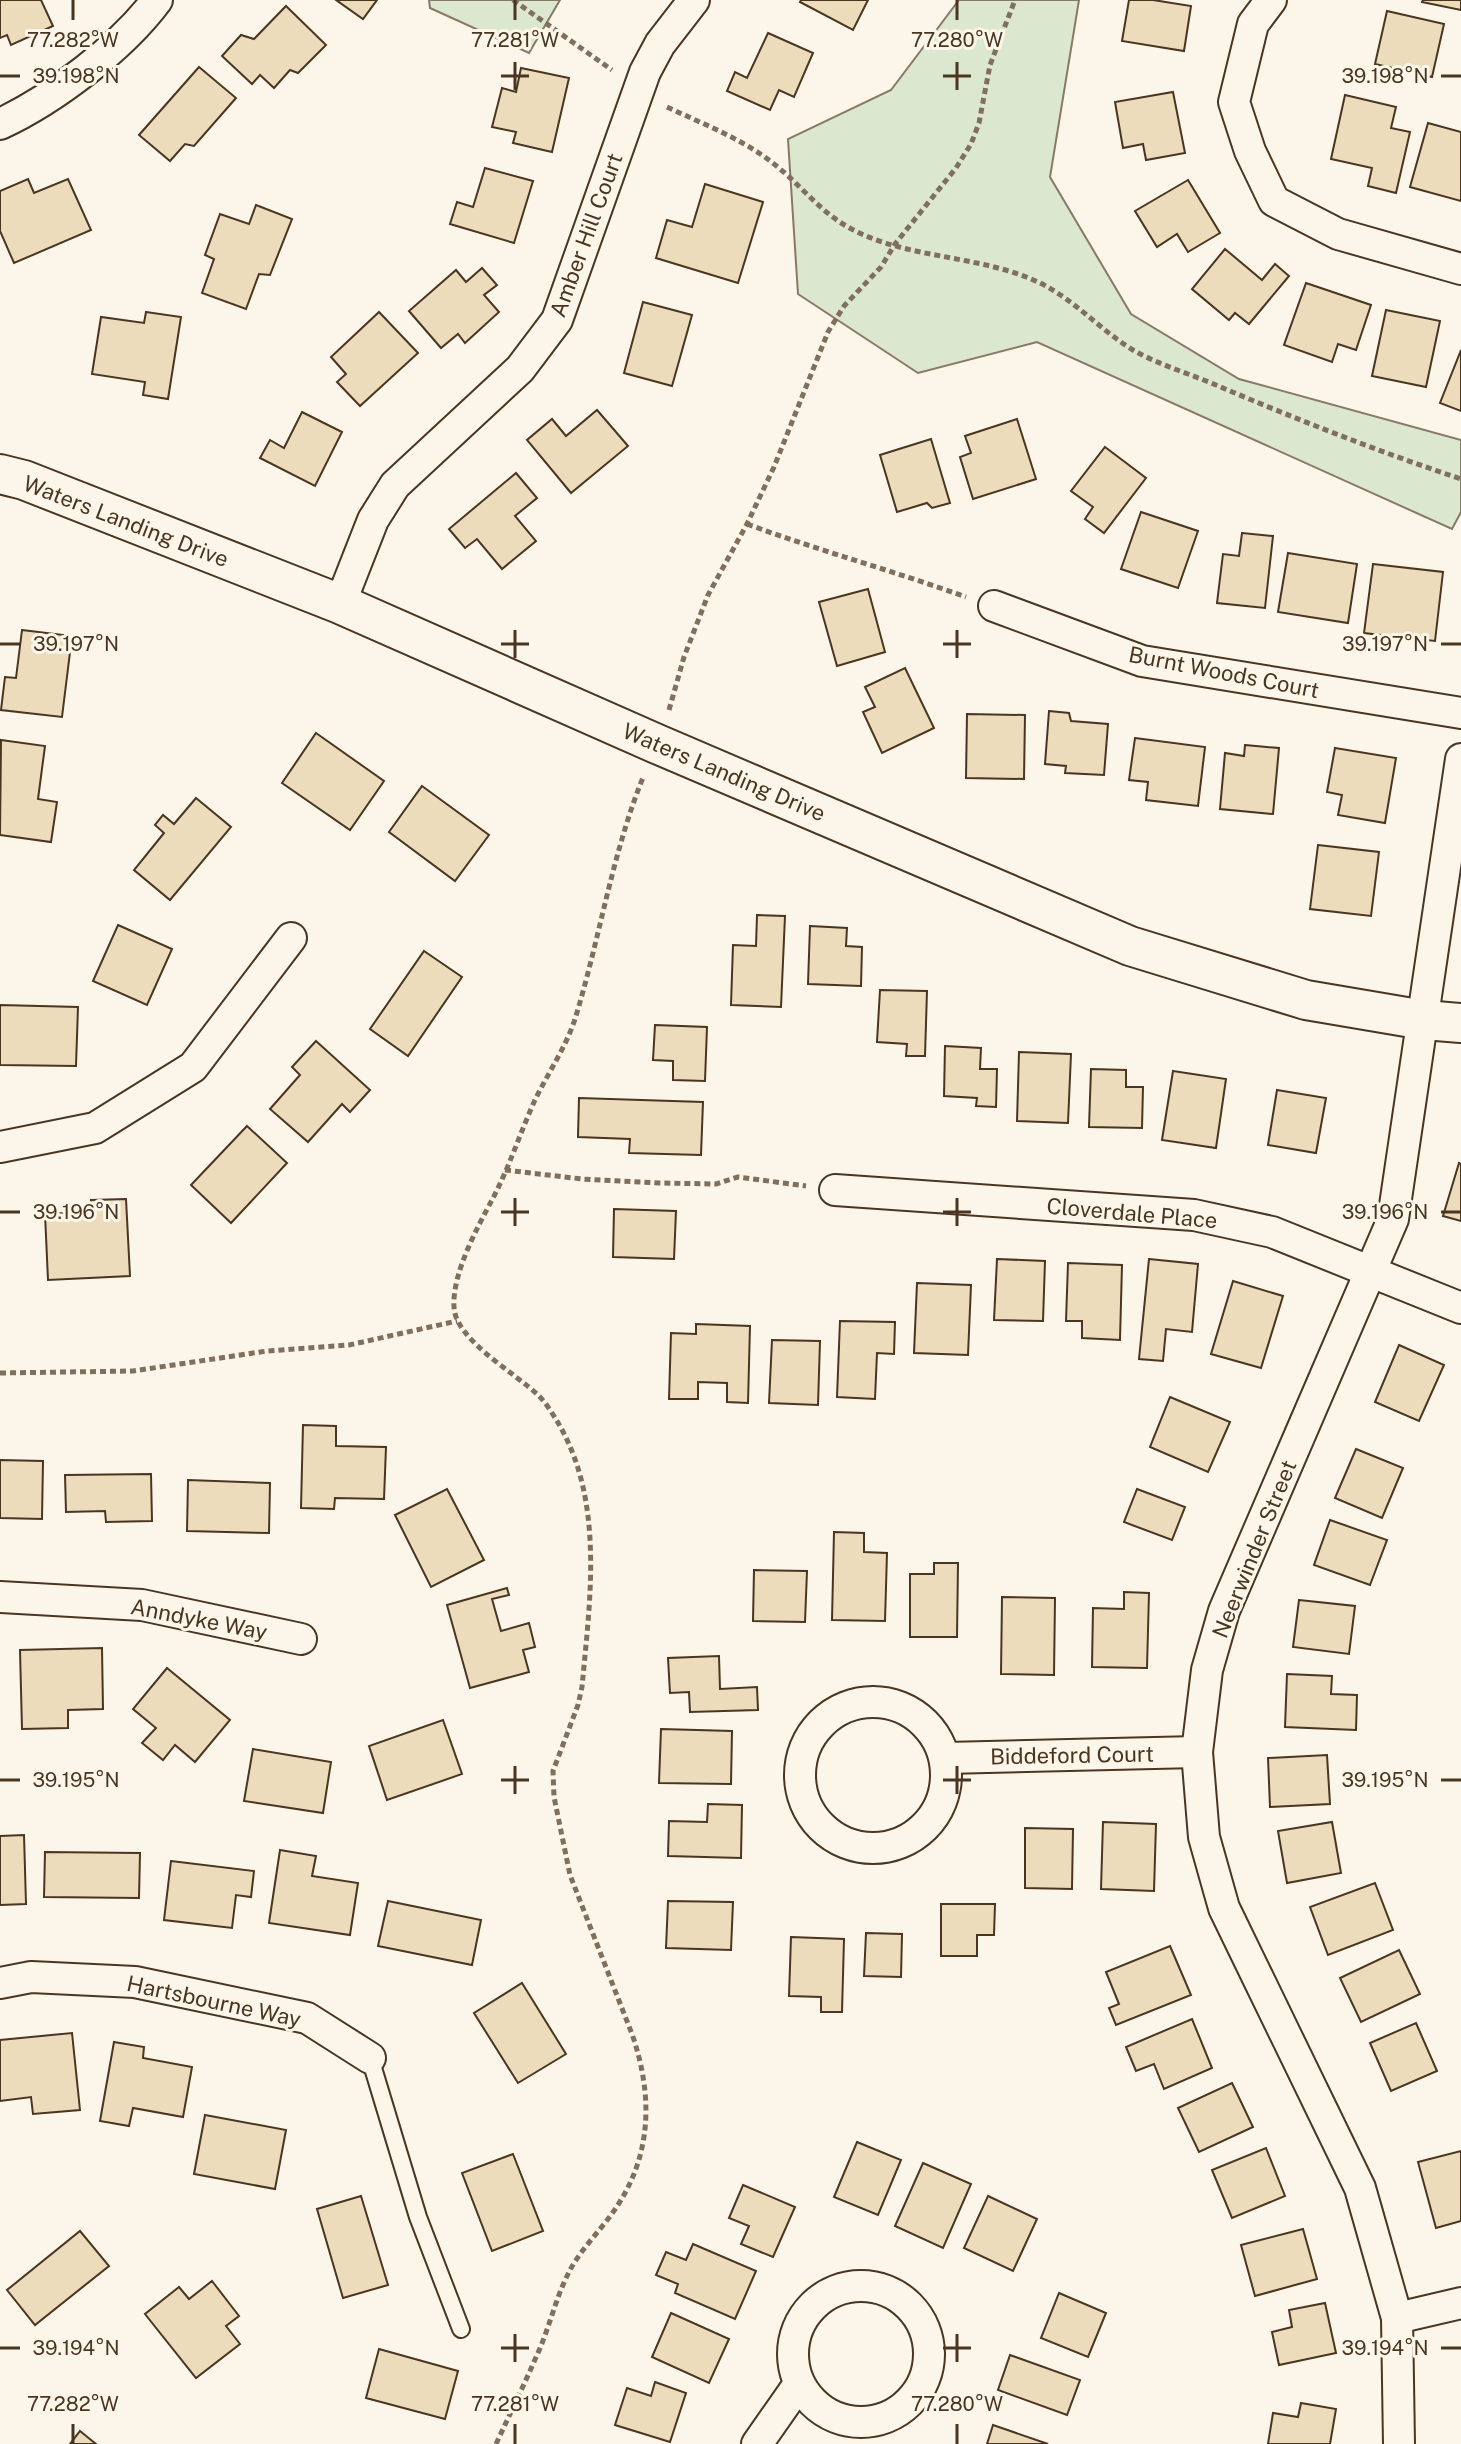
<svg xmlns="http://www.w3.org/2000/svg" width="1461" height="2444" font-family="'Public Sans',sans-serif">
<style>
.green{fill:#dce7d0;stroke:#887966;stroke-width:2}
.building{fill:#ecdcbc;stroke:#4a3520;stroke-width:2}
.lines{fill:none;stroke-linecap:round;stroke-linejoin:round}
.service-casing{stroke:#4a3520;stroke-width:20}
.minor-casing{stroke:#4a3520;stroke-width:34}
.tertiary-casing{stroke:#4a3520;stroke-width:42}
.path{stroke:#7f6f5c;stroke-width:5;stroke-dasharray:6 4;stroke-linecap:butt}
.service{stroke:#fbf6e9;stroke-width:16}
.minor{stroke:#fbf6e9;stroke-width:30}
.tertiary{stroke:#fbf6e9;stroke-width:38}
.ticks{fill:none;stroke:#4a3520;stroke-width:3}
.labels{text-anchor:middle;stroke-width:6;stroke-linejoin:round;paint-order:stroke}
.street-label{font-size:22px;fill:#4a3520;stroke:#fbf6e9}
.ticks-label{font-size:20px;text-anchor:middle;fill:#4a3520;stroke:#fbf6e9;stroke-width:6;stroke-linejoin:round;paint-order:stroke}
</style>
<rect width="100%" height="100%" fill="#fbf6e9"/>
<g class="green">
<polygon points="429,0 560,0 529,53 430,8"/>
<polygon points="959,0 1079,0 1050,177 1131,314 1239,379 1461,440 1461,512 1452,529 1037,342 918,373 798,294 788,139 891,90"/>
</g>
<g class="building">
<polygon points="0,0 41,0 53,26 11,45 7,35 0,38"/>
<polygon points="336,0 377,0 363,19"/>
<polygon points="801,0 868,0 853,30 800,2"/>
<polygon points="1129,0 1153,0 1191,6 1184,51 1122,41"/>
<polygon points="1423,0 1461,0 1461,10 1422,2"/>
<polygon points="286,6 326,45 298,73 290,70 274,88 260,75 252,84 222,56 241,35 254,39"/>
<polygon points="1387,11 1444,24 1432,77 1375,64"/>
<polygon points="768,33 813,53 794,97 779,90 770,110 727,91 735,72 747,78"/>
<polygon points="199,67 236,98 194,146 185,144 170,161 139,135"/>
<polygon points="521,68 569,78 552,152 513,143 516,132 492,127 502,88 516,92"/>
<polygon points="1173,92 1185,153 1146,160 1143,144 1123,148 1115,102"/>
<polygon points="1345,95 1396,107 1391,128 1410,132 1396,193 1368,186 1372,168 1331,159"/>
<polygon points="1428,123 1461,132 1461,201 1410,187"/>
<polygon points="485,168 533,181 514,243 450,224 457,202 473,207"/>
<polygon points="28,179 34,193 68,179 91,230 14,263 0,231 0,191"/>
<polygon points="1188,180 1220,233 1188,252 1177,234 1157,247 1135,211"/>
<polygon points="705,184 763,202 738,283 656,258 667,220 692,227"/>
<polygon points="256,205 292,219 270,275 259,274 246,309 202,293 214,259 205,255 220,214 249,224"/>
<polygon points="1225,249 1262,280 1275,264 1289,276 1249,324 1235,313 1229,320 1192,289"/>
<polygon points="482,268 497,285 484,295 499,312 465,343 458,334 441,348 409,311 456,270 466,282"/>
<polygon points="1306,283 1371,305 1356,350 1338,344 1332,362 1284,345"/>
<polygon points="643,302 692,315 672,386 624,373"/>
<polygon points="1386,310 1440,321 1426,387 1372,376"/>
<polygon points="146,312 181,317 168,399 143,395 145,382 92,374 101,317 144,323"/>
<polygon points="379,312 418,353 360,406 337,382 346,374 331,357"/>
<polygon points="1461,350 1461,411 1440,403"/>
<polygon points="597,410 628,446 571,493 527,440 552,419 566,436"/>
<polygon points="302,412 342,432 315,486 260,458 270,440 284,448"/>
<polygon points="1017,419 1036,479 973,499 960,457 971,453 965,436"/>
<polygon points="931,439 950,503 932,508 927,503 897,512 880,455"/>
<polygon points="1105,447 1146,478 1104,533 1085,519 1093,507 1071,491"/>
<polygon points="516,473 537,498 515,516 536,541 502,569 477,539 465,548 449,529"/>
<polygon points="1141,512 1198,531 1178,588 1121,569"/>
<polygon points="1242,533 1273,536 1265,608 1217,603 1223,554 1239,556"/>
<polygon points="1288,553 1357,564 1348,623 1278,612"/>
<polygon points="1373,564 1443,572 1435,641 1364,633"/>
<polygon points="868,589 885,652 837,666 819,602"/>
<polygon points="22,630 72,636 62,717 1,710 5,677 16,678"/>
<polygon points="905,668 934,728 882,753 863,712 875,707 865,687"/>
<polygon points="1049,711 1069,713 1071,721 1108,724 1104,775 1065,773 1066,766 1045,764"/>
<polygon points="967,714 1025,715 1024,779 966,778"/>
<polygon points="316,733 384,781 350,830 282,783"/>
<polygon points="1135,738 1205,747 1198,806 1146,800 1148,782 1129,780"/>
<polygon points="1,740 45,746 38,799 57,802 51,842 0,835"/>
<polygon points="1245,745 1279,748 1273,814 1220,809 1225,753 1244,756"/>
<polygon points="1335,748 1396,758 1385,823 1338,815 1342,795 1327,792"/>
<polygon points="422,786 489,835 455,881 389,832"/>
<polygon points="196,798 231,827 170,900 134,870 164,833 155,825 163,815 174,824"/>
<polygon points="1318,845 1379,852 1371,916 1310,909"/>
<polygon points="757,915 785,916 781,1007 731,1005 733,945 756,946"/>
<polygon points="118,925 172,949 147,1005 93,981"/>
<polygon points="810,926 847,928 846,946 862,947 861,986 808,984"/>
<polygon points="424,951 462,977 408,1056 370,1029"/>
<polygon points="880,990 927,991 925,1056 906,1056 907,1044 877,1042"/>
<polygon points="0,1005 78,1007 76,1066 0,1065"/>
<polygon points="655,1025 707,1027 705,1081 673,1080 673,1061 653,1060"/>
<polygon points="316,1041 370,1090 350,1112 342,1104 308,1142 270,1109 300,1075 292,1067"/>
<polygon points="945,1046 981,1048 980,1069 997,1069 996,1107 976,1106 977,1098 944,1096"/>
<polygon points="1019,1052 1071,1054 1068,1123 1017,1121"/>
<polygon points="1091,1069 1126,1070 1126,1087 1143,1087 1142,1128 1089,1127"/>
<polygon points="1173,1071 1226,1079 1216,1148 1162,1140"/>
<polygon points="1277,1090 1326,1098 1316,1153 1268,1145"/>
<polygon points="579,1098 703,1102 701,1155 629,1153 630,1139 578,1137"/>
<polygon points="247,1126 287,1163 231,1223 191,1185"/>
<polygon points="1459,1163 1461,1164 1461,1221 1443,1216"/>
<polygon points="126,1199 130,1276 48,1280 45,1214 91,1212 91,1200"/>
<polygon points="614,1209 676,1211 674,1259 613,1257"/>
<polygon points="997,1259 1045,1261 1043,1321 994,1320"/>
<polygon points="1149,1259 1198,1264 1192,1332 1166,1329 1163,1361 1139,1359"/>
<polygon points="1068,1263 1122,1265 1120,1340 1082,1338 1082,1321 1066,1321"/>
<polygon points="1233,1281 1283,1296 1261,1368 1211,1354"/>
<polygon points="917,1283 971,1285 968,1355 914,1353"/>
<polygon points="840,1321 895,1322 894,1354 877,1353 875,1399 837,1397"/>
<polygon points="696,1324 750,1326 748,1403 727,1402 727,1383 698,1382 698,1399 669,1399 671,1333 696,1334"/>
<polygon points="772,1340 820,1341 818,1405 769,1403"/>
<polygon points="1399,1345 1444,1365 1419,1421 1375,1402"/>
<polygon points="1170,1397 1230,1422 1208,1472 1150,1447"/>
<polygon points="303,1425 336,1426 336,1446 386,1447 384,1499 335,1498 334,1509 301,1508"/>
<polygon points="1356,1449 1403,1468 1382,1518 1335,1498"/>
<polygon points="0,1460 43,1461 42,1519 0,1518"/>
<polygon points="151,1474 152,1521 106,1522 105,1511 66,1512 65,1475"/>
<polygon points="188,1480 270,1483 269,1533 187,1531"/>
<polygon points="447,1489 484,1560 431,1587 395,1515"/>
<polygon points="1137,1489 1185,1507 1172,1540 1124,1522"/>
<polygon points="1330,1520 1387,1540 1370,1585 1314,1565"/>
<polygon points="834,1532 864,1533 864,1552 887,1553 885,1621 832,1620"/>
<polygon points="934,1563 958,1563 957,1637 910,1637 910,1574 934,1574"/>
<polygon points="754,1570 807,1571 805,1622 753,1621"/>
<polygon points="507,1588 509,1595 492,1599 501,1631 529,1623 535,1647 523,1650 529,1672 470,1688 447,1605"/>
<polygon points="1124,1592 1149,1593 1147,1668 1092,1667 1093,1608 1124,1609"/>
<polygon points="1002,1597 1055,1598 1054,1675 1001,1674"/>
<polygon points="1299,1600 1355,1606 1349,1654 1293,1647"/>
<polygon points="102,1648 103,1709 68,1710 68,1728 22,1729 20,1650"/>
<polygon points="719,1656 720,1689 757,1687 758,1710 690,1712 689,1692 670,1693 668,1658"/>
<polygon points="167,1668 230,1720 195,1762 175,1745 163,1760 142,1743 156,1728 133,1709"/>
<polygon points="1287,1674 1332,1676 1331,1694 1357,1695 1356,1730 1285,1727"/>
<polygon points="443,1720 462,1774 387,1800 369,1746"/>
<polygon points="661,1729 732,1731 731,1784 659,1783"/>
<polygon points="253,1749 331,1762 323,1813 244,1801"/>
<polygon points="1327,1755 1330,1804 1270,1807 1268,1758"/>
<polygon points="708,1804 742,1805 741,1858 668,1856 669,1821 707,1822"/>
<polygon points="1103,1822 1156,1824 1154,1891 1101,1889"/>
<polygon points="1332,1822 1341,1873 1287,1883 1278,1831"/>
<polygon points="1025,1828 1073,1829 1072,1889 1025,1888"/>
<polygon points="24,1835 26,1904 0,1905 0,1836"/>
<polygon points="280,1850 316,1856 312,1876 358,1883 350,1935 269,1923"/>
<polygon points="45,1852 140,1853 139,1898 44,1897"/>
<polygon points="171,1861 254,1871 251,1897 236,1895 232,1928 164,1920"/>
<polygon points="1375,1883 1393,1930 1328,1955 1310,1907"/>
<polygon points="388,1901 481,1920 472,1965 378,1946"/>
<polygon points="668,1901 733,1902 731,1950 666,1948"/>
<polygon points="941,1904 995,1904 994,1935 977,1935 977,1956 941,1956"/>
<polygon points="866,1933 902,1934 901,1977 864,1976"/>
<polygon points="791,1937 844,1939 842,2012 821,2012 821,1997 789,1996"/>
<polygon points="1170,1946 1191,1995 1116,2025 1109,2008 1119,2004 1106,1972"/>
<polygon points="1399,1950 1420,1994 1361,2022 1340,1978"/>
<polygon points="522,1983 566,2054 518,2083 474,2013"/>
<polygon points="1192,2019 1212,2068 1164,2089 1154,2064 1136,2071 1126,2047"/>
<polygon points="1416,2023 1437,2071 1391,2091 1370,2043"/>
<polygon points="72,2033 80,2110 33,2114 31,2097 0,2101 0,2040"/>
<polygon points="114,2042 144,2047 143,2058 192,2067 183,2117 133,2108 129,2126 100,2121"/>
<polygon points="1232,2083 1253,2127 1199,2152 1178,2108"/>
<polygon points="205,2115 286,2130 275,2189 194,2174"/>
<polygon points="857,2142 901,2160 878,2215 834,2197"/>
<polygon points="1266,2148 1285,2196 1232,2218 1212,2170"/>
<polygon points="1461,2151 1461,2221 1436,2228 1418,2162"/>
<polygon points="513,2154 543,2231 492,2251 462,2173"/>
<polygon points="923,2163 971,2184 943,2248 895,2226"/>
<polygon points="743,2185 795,2207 773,2257 741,2244 749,2226 729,2218"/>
<polygon points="361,2196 388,2285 343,2298 317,2209"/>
<polygon points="988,2196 1037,2219 1013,2271 964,2248"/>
<polygon points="1303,2229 1317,2279 1255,2296 1241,2245"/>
<polygon points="80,2231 109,2266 35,2325 7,2290"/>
<polygon points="693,2244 756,2271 735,2319 675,2293 678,2284 656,2275 666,2252 686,2260"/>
<polygon points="212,2281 239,2316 226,2326 240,2344 196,2378 145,2314 179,2287 189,2299"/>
<polygon points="1059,2293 1106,2313 1088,2357 1041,2338"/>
<polygon points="1325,2303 1336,2353 1279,2365 1272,2332 1292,2327 1289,2310"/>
<polygon points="671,2313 729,2339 709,2383 652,2357"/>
<polygon points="379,2349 458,2371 445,2419 366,2398"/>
<polygon points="1010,2355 1080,2380 1067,2415 998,2390"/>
<polygon points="655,2382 686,2393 670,2442 615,2425 627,2388 651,2396"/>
<polygon points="1301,2403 1336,2409 1330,2444 1268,2444 1273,2413 1298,2417"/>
<polygon points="993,2425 1048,2444 987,2444"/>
<polygon points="80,2431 96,2444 70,2444"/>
</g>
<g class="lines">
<defs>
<polyline id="service" points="370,2058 418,2217 461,2329"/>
<g id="minor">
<polyline points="1271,0 1253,24 1234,102 1250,151 1274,201 1338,234 1461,269"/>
<path d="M0,124c54,-25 122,-77 157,-124"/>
<polyline points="340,604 373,520 395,485 520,369 557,320 645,72 660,44 694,0"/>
<polyline points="994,606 1142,661 1461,713"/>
<polyline points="0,1147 95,1128 193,1067 291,938"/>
<polyline points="835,1190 1194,1215 1272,1232 1461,1308"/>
<polyline points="0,1597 142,1605 301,1639"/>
<circle cx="873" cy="1775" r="73"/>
<polyline points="946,1758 1197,1752"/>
<polyline points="0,1983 31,1977 135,1982 307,2018 370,2058"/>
<circle cx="861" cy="2354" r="68"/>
<polyline points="1397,2318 1461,2303"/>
<polyline points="757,2444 799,2384"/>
<polyline points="1399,2444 1397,2318 1360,2188 1224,1908 1204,1837 1197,1752 1207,1670 1224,1611 1393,1219 1461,759"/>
</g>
<polyline id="tertiary" points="0,474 24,480 340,604 657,744 1130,946 1306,1000 1424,1020 1461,1023"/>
</defs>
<use href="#service" class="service-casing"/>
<use href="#minor" class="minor-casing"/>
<use href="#tertiary" class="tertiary-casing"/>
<g class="path">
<polyline points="513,0 612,70"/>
<path d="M667,107c38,18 79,33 112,61 23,19 42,44 69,59 58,33 132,27 192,56 35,17 60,47 93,67 28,16 61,25 90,38 78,33 157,64 238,91"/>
<path d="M747,524c73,27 147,47 219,73"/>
<polyline points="669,710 684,657 708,595 747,524 774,467 828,332 844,306 881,267 895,244 956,168 971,144 979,123 990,65 1015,0"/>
<polyline points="505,1170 582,1179 659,1183 716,1184 738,1177 806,1186"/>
<polyline points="0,1373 133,1371 267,1351 349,1345 457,1321"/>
<path d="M496,2444c14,-30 28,-59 41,-89 12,-26 18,-55 31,-81 10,-21 29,-40 43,-59 41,-56 43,-117 21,-181l-62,-159 -16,-78 -1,-26 25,-66 4,-18c8,-88 23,-186 -25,-266 -5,-8 -11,-18 -18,-25 -22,-22 -84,-56 -85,-89 -2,-33 23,-79 38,-107 17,-32 28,-67 43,-100 13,-27 31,-53 40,-81 25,-81 37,-166 69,-244"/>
</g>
<use href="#service" class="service"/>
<use href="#minor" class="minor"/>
<use href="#tertiary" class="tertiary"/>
</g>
<path class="ticks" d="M73,0v20M515,0v20M957,0v20M515,62v28M957,62v28M0,76h20M501,76h28M943,76h28M1441,76h20M515,630v28M957,630v28M0,644h20M501,644h28M943,644h28M1441,644h20M515,1198v28M957,1198v28M0,1212h20M501,1212h28M943,1212h28M1441,1212h20M515,1766v28M957,1766v28M0,1780h20M501,1780h28M943,1780h28M1441,1780h20M515,2334v28M957,2334v28M0,2348h20M501,2348h28M943,2348h28M1441,2348h20M73,2424v20M515,2424v20M957,2424v20"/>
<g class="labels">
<g class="street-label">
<text transform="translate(586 235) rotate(-70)" y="8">Amber Hill Court</text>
<text transform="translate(126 521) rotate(21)" y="8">Waters Landing Drive</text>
<text transform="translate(1224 672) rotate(11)" y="8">Burnt Woods Court</text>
<text transform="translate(724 772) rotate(23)" y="8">Waters Landing Drive</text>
<text transform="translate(1132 1213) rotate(5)" y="8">Cloverdale Place</text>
<text transform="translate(1254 1549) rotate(-68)" y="8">Neerwinder Street</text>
<text transform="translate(199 1619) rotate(11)" y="8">Anndyke Way</text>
<text transform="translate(1072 1755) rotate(-1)" y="8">Biddeford Court</text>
<text transform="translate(214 2001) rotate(12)" y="8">Hartsbourne Way</text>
</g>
</g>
<g class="ticks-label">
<text x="73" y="47">77.282°W</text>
<text x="515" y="47">77.281°W</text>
<text x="957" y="47">77.280°W</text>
<text x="76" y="83">39.198°N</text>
<text x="1385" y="83">39.198°N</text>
<text x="76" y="651">39.197°N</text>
<text x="1385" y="651">39.197°N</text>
<text x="76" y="1219">39.196°N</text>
<text x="1385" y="1219">39.196°N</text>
<text x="76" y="1787">39.195°N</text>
<text x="1385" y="1787">39.195°N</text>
<text x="76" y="2355">39.194°N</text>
<text x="1385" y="2355">39.194°N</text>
<text x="73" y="2411">77.282°W</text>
<text x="515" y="2411">77.281°W</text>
<text x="957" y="2411">77.280°W</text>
</g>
</svg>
